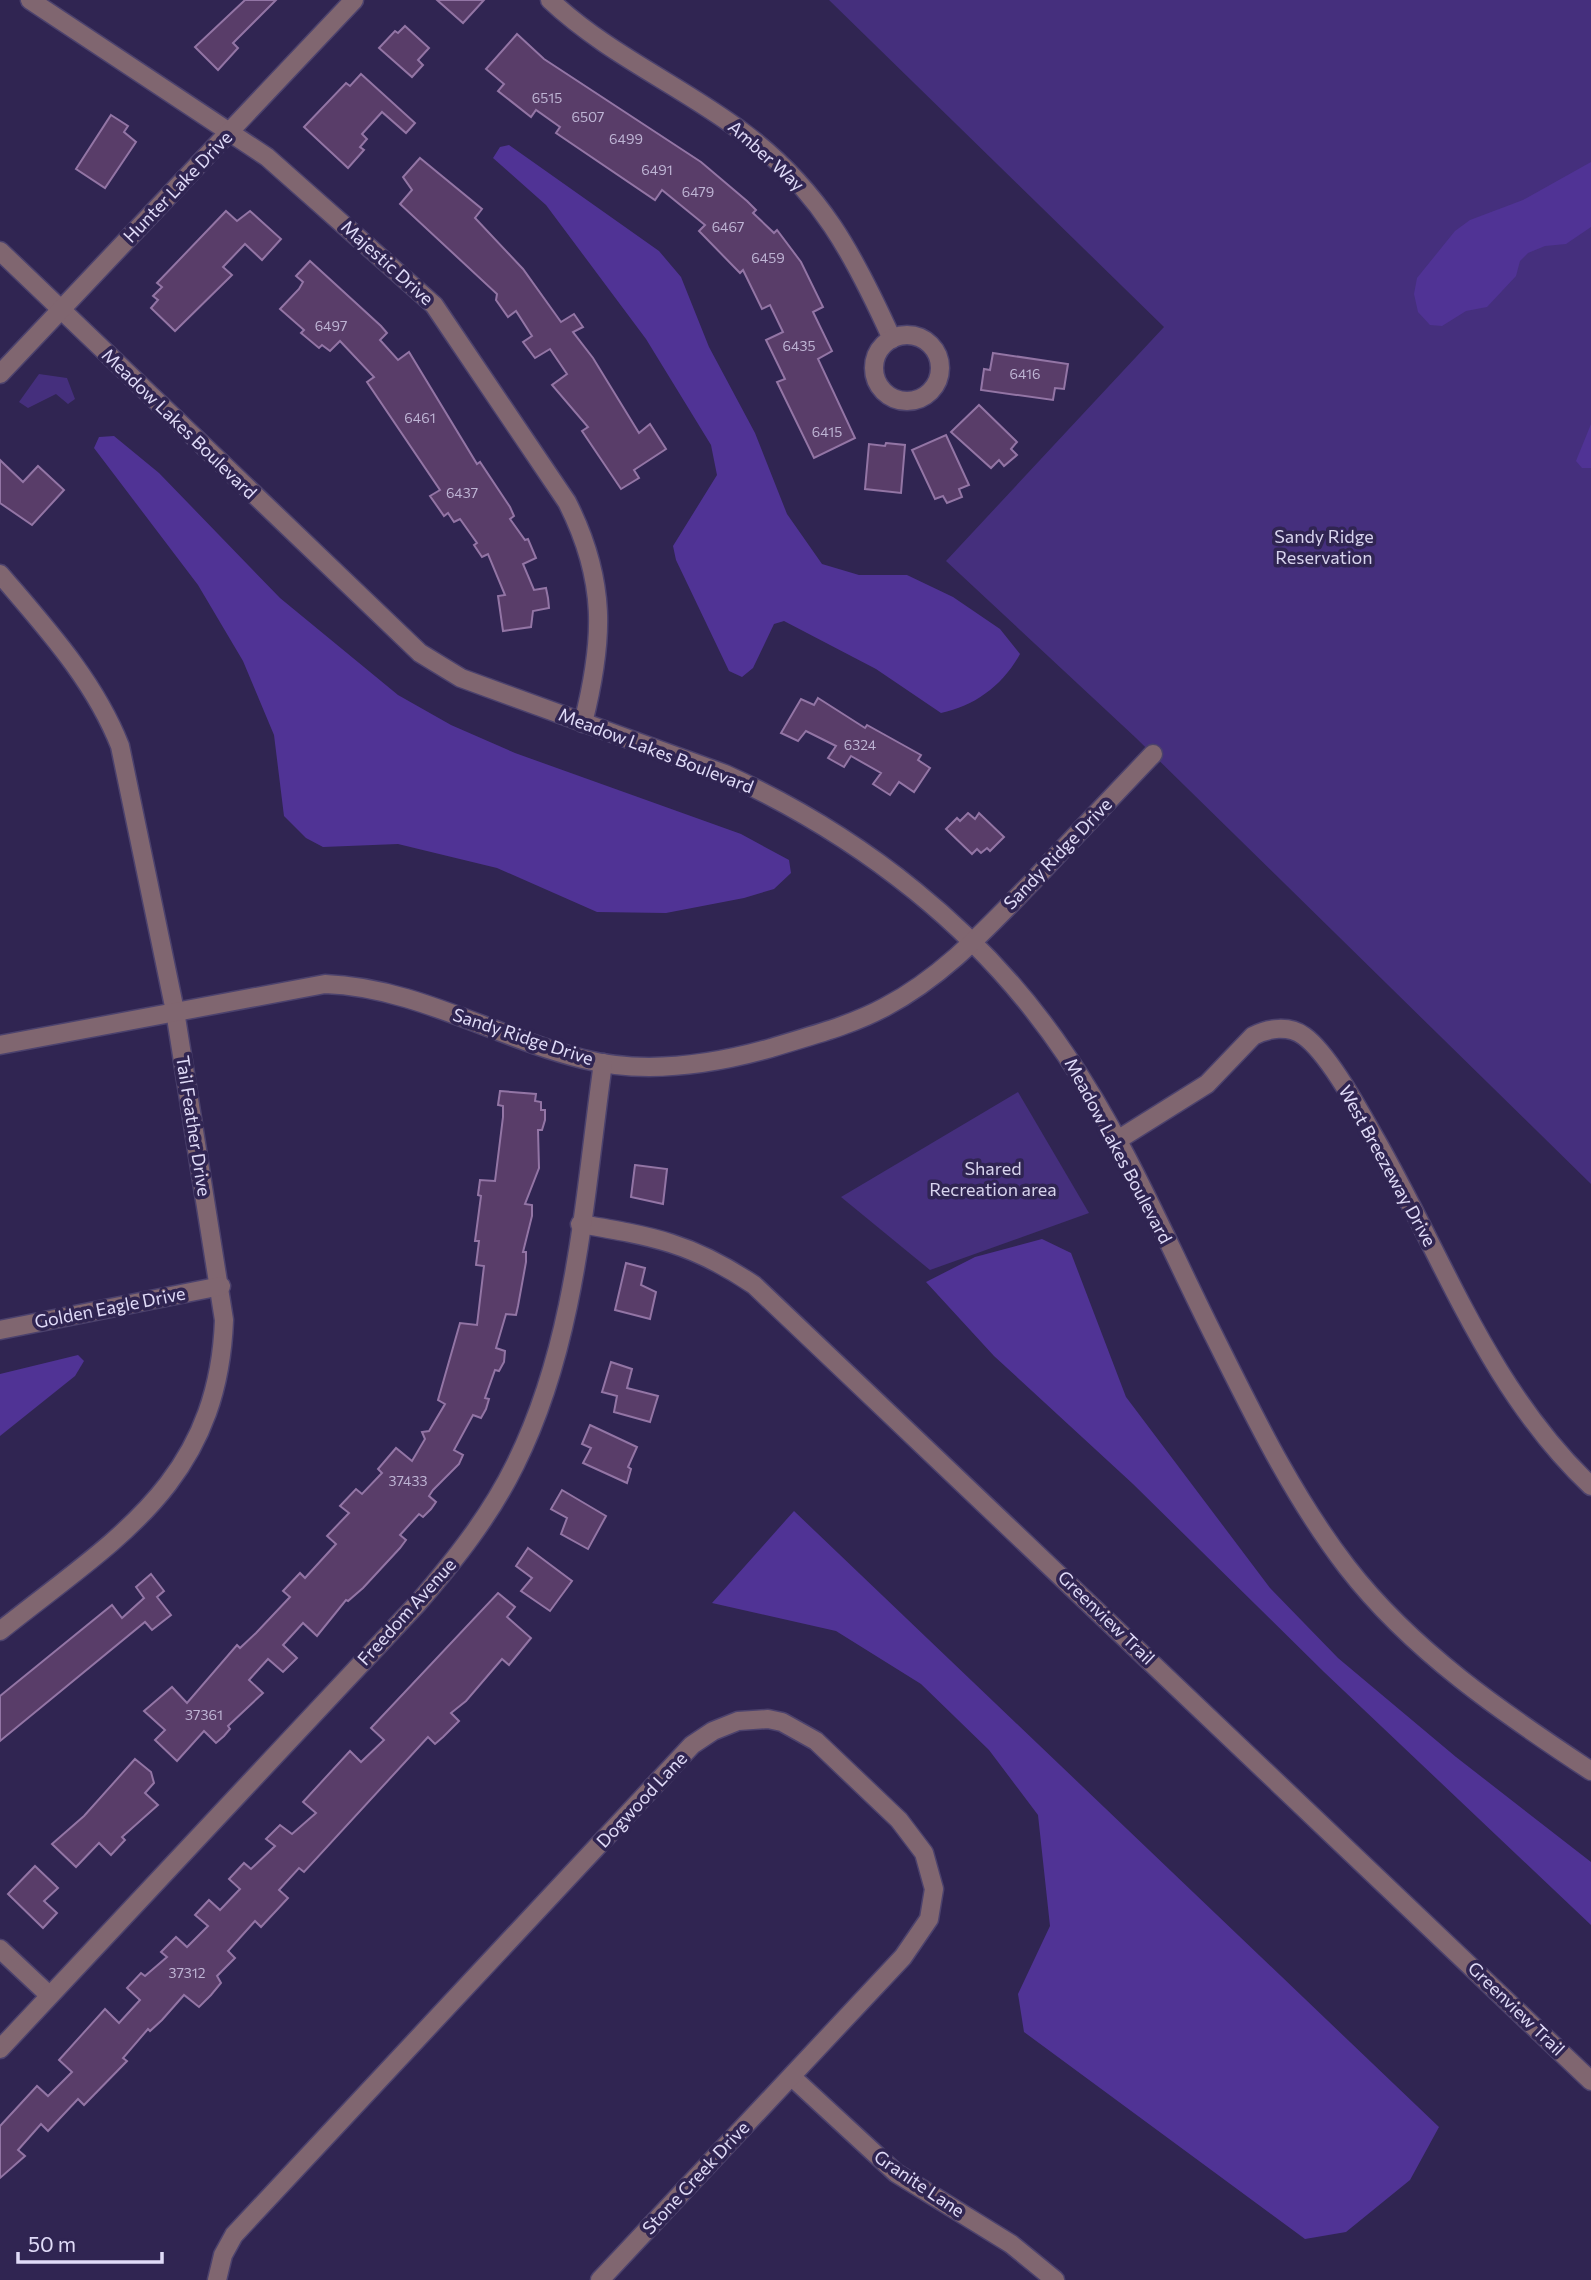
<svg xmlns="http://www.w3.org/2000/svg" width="1591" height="2280" font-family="Commissioner,sans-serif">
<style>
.green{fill:#452f7d}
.water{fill:#503395}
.building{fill:#593d69;stroke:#9375a5;stroke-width:2}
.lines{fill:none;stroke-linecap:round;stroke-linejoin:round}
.minor-casing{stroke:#4c426d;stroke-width:21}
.minor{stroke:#806670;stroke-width:18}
.labels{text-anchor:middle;stroke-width:7;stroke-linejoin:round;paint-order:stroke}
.number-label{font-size:14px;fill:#beb4d4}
.street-label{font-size:18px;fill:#e0dbf8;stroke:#302552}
.park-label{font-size:18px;fill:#d7d3ed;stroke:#302552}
</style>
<rect width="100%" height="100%" fill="#302552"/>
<g class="green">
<polygon points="829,0 1591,0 1591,1184 1136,738 946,561 1164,327"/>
<polygon points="39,374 67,378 75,399 68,404 56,394 28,408 19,402"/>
<polygon points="1018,1092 1089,1213 930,1270 841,1197"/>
</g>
<g class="water">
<path d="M509,145l150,106 22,26 28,70 46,86 32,81 35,50 37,11h48l46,22 47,32 20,25c-17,31 -45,52 -79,59l-65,-44 -92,-48 -10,3 -21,44 -11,9 -13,-6 -53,-111 -3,-14 44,-71 -6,-30 -65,-106 -100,-134 -53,-47 7,-11z"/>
<polygon points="1591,162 1591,227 1566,244 1545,246 1528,253 1520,261 1516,276 1487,307 1466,311 1442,326 1430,325 1418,312 1414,294 1417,278 1455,231 1470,220 1523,200"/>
<polygon points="1591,424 1591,468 1582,468 1576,461"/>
<polygon points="114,436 159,473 280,598 398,695 451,725 515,753 741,834 789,860 791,873 774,889 744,898 666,913 597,912 497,868 398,844 323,847 306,838 284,816 274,735 243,661 198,585 94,448 99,437"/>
<polygon points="1042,1239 1071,1253 1126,1397 1270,1588 1338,1658 1456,1757 1591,1862 1591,1925 1324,1672 1133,1484 994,1356 926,1282 975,1257"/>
<polygon points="78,1355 84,1361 75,1376 0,1436 0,1374"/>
<polygon points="794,1511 1439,2127 1410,2180 1346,2232 1305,2239 1024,2032 1018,1994 1050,1926 1038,1815 989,1750 921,1684 836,1631 712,1603"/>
</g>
<g class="building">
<polygon points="245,0 276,0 233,43 238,48 218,70 195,47"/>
<polygon points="437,0 484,0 463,23"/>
<polygon points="405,26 429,48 418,60 423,65 412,77 379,48 395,31 398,33"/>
<polygon points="517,34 544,59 701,162 747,201 756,210 753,213 774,233 777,230 801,262 823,307 813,312 832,351 818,359 855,438 814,458 777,382 785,379 766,340 783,332 770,305 762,309 743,270 740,273 699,231 705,225 662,190 655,200 556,133 560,127 536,110 531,117 498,91 504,84 486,69"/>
<polygon points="361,74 415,123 406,133 382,112 362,134 367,139 360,147 364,150 348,168 304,127 346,83 350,86"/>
<polygon points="111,115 128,126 124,132 136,142 105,188 76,169"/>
<polygon points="420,158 482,209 475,218 523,269 561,322 574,314 583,327 573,332 593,358 639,433 650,424 666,449 634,470 639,478 621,489 582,431 588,427 552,385 567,374 550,349 535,358 523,342 532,336 516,311 508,317 496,300 497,294 400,204 412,190 403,177"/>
<polygon points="226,211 237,221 250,211 281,239 262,260 245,244 223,267 232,275 175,331 151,308 158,300 153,296 162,287 157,283"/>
<polygon points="310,261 381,326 387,333 380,340 398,360 409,352 477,464 480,462 510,507 514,516 510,519 525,540 528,539 536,558 523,564 534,590 546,588 548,598 549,608 533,611 531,627 503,631 498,596 505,595 488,554 482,557 474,545 477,543 460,519 454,522 448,513 444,516 430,496 440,490 367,382 374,377 340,341 330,351 322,345 319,348 301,333 304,330 280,309 299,289 303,282 296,276"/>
<polygon points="993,353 1068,364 1064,389 1055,388 1053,400 981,390 984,369 990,370"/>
<polygon points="979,405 1017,442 1011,449 1017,455 1004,466 999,460 991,468 951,432"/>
<polygon points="946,435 969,485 959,489 962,497 947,503 943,496 935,499 912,450"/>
<polygon points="886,443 905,445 901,493 865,489 869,444 885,446"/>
<polygon points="0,460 23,482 38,466 64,490 32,525 0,503"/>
<polygon points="818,698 865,728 867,725 921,755 918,760 930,768 914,792 899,782 890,795 873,784 881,773 851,756 844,767 828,758 836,746 806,731 798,741 781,733 801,699 814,705"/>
<polygon points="968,813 975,819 979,813 1004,837 990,851 987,848 981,853 977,849 972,854 946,829 957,818 960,821"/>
<polygon points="500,1091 536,1094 535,1101 541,1102 541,1110 545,1110 545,1120 542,1130 538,1130 539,1168 525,1204 532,1205 532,1216 523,1252 526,1252 526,1262 518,1306 516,1315 506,1314 496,1348 505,1351 504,1362 499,1371 495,1370 485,1398 489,1399 486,1409 481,1418 473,1415 454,1450 463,1455 459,1464 433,1490 429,1496 436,1502 431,1509 423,1517 419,1514 400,1535 406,1540 400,1548 363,1588 348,1601 346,1600 317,1636 303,1623 283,1645 297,1658 283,1672 268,1659 249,1680 263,1693 228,1726 230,1729 224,1736 216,1743 204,1731 177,1761 155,1740 165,1730 144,1711 172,1687 187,1703 237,1645 240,1648 256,1633 290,1597 283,1591 300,1573 305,1578 336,1544 327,1536 349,1513 340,1506 356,1489 362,1494 382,1473 378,1469 396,1448 412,1461 425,1439 422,1432 429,1431 445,1404 438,1400 460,1323 477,1325 484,1266 476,1265 479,1241 475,1241 481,1196 478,1195 480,1180 495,1181 503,1117 503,1106 498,1105"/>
<polygon points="635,1165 667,1169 663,1204 631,1197"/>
<polygon points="626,1263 645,1268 641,1285 656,1292 650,1319 615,1310"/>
<polygon points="611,1362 632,1369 627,1388 658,1396 650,1422 614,1412 617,1396 602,1392"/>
<polygon points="590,1425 637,1447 628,1467 631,1469 627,1483 583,1463 591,1448 582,1444"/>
<polygon points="562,1490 606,1516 588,1549 561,1534 567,1518 551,1509"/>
<polygon points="528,1548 572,1581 550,1611 521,1591 532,1578 516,1566"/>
<polygon points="151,1574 164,1591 157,1597 171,1615 152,1630 145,1622 0,1741 0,1696 112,1605 122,1618 144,1598 136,1587"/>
<polygon points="498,1593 515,1607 507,1617 531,1638 509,1665 502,1659 466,1701 451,1713 459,1721 443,1737 435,1744 428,1737 304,1872 299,1868 279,1890 288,1898 261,1927 255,1921 228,1951 235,1958 217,1976 221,1983 211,1995 199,2007 184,1995 162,2020 150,2031 148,2029 123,2058 127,2061 84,2105 78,2099 48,2131 41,2124 18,2150 25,2156 0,2178 0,2126 37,2086 48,2096 72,2072 59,2060 105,2009 119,2023 140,2000 127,1988 141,1973 145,1976 167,1957 161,1952 176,1937 187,1947 208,1926 195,1915 209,1900 220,1910 240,1889 229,1879 244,1863 251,1869 275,1846 266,1839 280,1825 292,1834 316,1813 303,1802 350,1751 361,1762 384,1740 371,1728"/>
<polygon points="135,1759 151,1772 154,1783 145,1793 158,1805 122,1837 125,1840 111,1855 99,1843 76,1867 52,1844 84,1816"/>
<polygon points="35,1866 58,1888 44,1901 57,1913 43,1928 8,1894"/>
</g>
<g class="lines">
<defs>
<g id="minor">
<path d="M30,0l237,157 167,148 133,197c40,79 37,138 16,221"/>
<path d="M550,0c57,54 132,86 194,133 76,57 110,122 148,206"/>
<path d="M0,251l420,402 41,25 264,96c136,62 257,156 341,281 60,87 101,188 149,283 39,78 78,159 132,229 65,84 156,146 244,204"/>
<circle cx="907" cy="368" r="33"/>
<polyline points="0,374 354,0"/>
<path d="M0,574c46,54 94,106 120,172l55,265 49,309c-6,163 -109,219 -224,311"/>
<path d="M0,1045l325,-61c90,3 172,54 258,75 62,16 128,6 188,-11 38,-12 79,-22 114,-41 59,-31 102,-79 148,-126 40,-43 80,-85 120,-127"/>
<path d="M1116,1141l91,-57 46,-48c15,-8 36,-11 51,0 25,18 56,76 72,104 68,119 113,250 215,346"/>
<path d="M580,1224c72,12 112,19 174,61l837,796"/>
<polyline points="0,1330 221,1286"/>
<polyline points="0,1949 49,1995"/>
<path d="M0,2049l418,-446c36,-42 72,-87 97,-138 62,-124 69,-267 88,-402"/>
<polyline points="792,2077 896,2173 1011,2244 1055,2280"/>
<polyline points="217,2280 223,2255 234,2235 692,1745 713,1731 738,1721 768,1719 782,1722 816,1741 899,1820 924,1853 934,1889 929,1919 903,1957 600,2280"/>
</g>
</defs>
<use href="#minor" class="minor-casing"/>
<use href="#minor" class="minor"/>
</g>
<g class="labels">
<g class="number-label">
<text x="547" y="103">6515</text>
<text x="588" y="122">6507</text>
<text x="626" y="144">6499</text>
<text x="657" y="175">6491</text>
<text x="698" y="197">6479</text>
<text x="728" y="232">6467</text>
<text x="768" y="263">6459</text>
<text x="331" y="331">6497</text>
<text x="799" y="351">6435</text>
<text x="1025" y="379">6416</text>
<text x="420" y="423">6461</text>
<text x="827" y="437">6415</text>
<text x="462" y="498">6437</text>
<text x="860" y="750">6324</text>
<text x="408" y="1486">37433</text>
<text x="204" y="1720">37361</text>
<text x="187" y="1978">37312</text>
</g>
<g class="street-label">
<text transform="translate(766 156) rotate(42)" y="6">Amber Way</text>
<text transform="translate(178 187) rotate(-46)" y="6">Hunter Lake Drive</text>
<text transform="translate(387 263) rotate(42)" y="6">Majestic Drive</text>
<text transform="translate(179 424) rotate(44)" y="6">Meadow Lakes Boulevard</text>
<text transform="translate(656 751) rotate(21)" y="6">Meadow Lakes Boulevard</text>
<text transform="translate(1058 854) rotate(-46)" y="6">Sandy Ridge Drive</text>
<text transform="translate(523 1037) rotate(18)" y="6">Sandy Ridge Drive</text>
<text transform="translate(193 1126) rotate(81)" y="6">Tail Feather Drive</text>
<text transform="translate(1118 1151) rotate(62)" y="6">Meadow Lakes Boulevard</text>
<text transform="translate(1387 1166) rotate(61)" y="6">West Breezeway Drive</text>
<text transform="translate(110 1308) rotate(-11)" y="6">Golden Eagle Drive</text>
<text transform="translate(407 1612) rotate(-48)" y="6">Freedom Avenue</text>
<text transform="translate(1106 1618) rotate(44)" y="6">Greenview Trail</text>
<text transform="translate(642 1800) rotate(-47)" y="6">Dogwood Lane</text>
<text transform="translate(1516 2009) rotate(44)" y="6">Greenview Trail</text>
<text transform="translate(696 2178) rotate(-47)" y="6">Stone Creek Drive</text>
<text transform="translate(919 2184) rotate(34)" y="6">Granite Lane</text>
</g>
<g class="park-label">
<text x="1324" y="543">Sandy Ridge<tspan x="1324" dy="21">Reservation</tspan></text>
<text x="993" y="1175">Shared<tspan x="993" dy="21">Recreation area</tspan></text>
</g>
</g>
<path d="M18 2252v10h144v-10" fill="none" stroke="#e0dbf8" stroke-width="3.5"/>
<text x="28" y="2252" font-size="21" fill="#e0dbf8" stroke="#302552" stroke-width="5" paint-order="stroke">50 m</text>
</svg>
